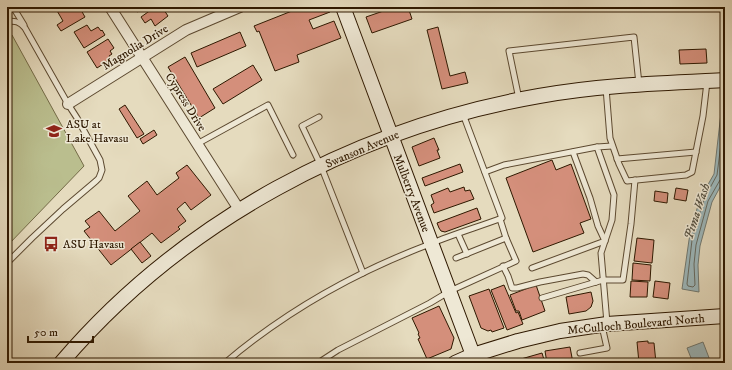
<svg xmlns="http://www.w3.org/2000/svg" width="732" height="370" font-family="'IM FELL DW Pica',serif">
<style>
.green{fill:#babe8e;stroke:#746b47}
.water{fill:#9cb8bd;stroke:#707871}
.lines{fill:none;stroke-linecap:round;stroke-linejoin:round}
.shore{stroke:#65685e;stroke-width:1}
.building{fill:#d48f7b;stroke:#2e1800}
.lane-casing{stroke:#5c4930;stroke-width:7}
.street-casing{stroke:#5c4930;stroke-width:12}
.secondary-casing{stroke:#2e1800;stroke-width:16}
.lane{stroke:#eee8d5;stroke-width:5}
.street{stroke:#eee8d5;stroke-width:10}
.secondary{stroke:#eee8d5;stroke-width:14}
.labels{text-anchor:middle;stroke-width:3;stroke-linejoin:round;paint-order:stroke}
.street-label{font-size:12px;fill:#2e1800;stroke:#eee8d5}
.poi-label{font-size:12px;fill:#2e1800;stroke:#eee8d5;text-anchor:start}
.water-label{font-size:13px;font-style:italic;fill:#545042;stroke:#eee8d5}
</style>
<rect width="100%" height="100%" fill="#e5dbbe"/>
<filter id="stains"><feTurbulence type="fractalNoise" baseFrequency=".005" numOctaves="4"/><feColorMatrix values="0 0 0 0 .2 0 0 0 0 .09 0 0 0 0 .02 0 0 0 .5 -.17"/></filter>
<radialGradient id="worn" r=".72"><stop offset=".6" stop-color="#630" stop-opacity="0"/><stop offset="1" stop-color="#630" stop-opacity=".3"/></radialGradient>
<polygon class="green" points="7,35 12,35 84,166 8,245"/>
<g class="water">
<polygon points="725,66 725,178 712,202 700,246 698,265 699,292 682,289 689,240 693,220 702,195 714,174 721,113"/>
<polygon points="703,342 711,363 693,363 687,348"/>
</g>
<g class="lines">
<polyline class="shore" points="725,112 717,175 705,197 697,221 692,240 687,284 688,286 693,287 695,285 694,264 696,245 708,201 720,180 722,178 725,178"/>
</g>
<g class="building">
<polygon points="50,7 85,7 86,8 81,10 85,17 61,31 57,25 63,21 56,9 52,10"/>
<polygon points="134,7 145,7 137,12"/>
<polygon points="155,7 162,7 168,16 155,26 151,19 145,23 141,17"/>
<polygon points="302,7 328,7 330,12 309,20 313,29 334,21 341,38 297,55 299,62 275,71 259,31 257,32 254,26"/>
<polygon points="395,7 408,7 412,19 372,33 366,17"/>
<polygon points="87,25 91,31 98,27 101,31 102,30 105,35 84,48 74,32"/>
<polygon points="438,27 450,76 465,72 468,83 442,89 427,30"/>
<polygon points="240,32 246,46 197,67 191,53"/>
<polygon points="108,39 114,48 110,51 112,54 109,56 111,59 97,68 87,52"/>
<polygon points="706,49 707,63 680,64 679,50"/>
<polygon points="185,57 215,108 199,118 168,67"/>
<polygon points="253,65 262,80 223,104 213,89"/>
<polygon points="125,105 144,134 137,138 119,109"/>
<polygon points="154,130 157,135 143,144 140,139"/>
<polygon points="434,138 439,150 437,150 440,158 419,166 412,147"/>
<polygon points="552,160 556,170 571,164 591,219 580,223 584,233 533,252 506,178"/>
<polygon points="460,164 463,172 425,186 422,178"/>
<polygon points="187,165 211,195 191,210 185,202 177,209 186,221 178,227 180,229 161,243 152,233 111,265 84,231 90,227 85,221 99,211 115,231 140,211 128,196 147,181 157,195 179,178 176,173"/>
<polygon points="464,187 465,191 470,190 474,199 434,213 431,205 434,203 431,195 448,188 450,192"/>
<polygon points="676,188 688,190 686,201 674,199"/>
<polygon points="655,191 668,193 667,203 654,201"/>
<polygon points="477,208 481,219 445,232 441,231 439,228 437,223"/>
<polygon points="637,238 654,240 652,263 634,261"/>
<polygon points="140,242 151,256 142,263 131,249"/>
<polygon points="633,263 651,265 650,281 632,280"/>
<polygon points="631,281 648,282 647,297 630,297"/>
<polygon points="655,281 670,283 668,299 653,297"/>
<polygon points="504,285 516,313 518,312 523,324 507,330 491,290"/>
<polygon points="536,285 545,311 522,320 519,311 516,311 510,295"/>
<polygon points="489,289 504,328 492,332 491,330 488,331 481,328 469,296"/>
<polygon points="591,292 593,301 591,307 586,311 569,314 566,297"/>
<polygon points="439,306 454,338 451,349 427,359 418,339 420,338 418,334 419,333 412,318"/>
<polygon points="648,341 648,343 654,343 656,363 639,363 637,342"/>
<polygon points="570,347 573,363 547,363 545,351"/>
<polygon points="542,353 545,363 515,363 514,361"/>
</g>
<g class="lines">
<defs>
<g id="lane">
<polyline points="13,7 24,25"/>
<path d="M7,22c8,-2 13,0 18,6l43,76 9,14 23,42 2,10 -3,8 -3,3 -33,28 -31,29 -25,25"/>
<polyline points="606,88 610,138 619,164 627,181 686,175 692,172 703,116 707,82"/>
<polyline points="519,99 509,51 634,37 639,84"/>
<polyline points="319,117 302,126 321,166 363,273"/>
<polyline points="197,144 268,105 293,155"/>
<polyline points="617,159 696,152"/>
<polyline points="485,172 504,165 597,147"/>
<polyline points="500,219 506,238"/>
<polyline points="458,234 467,254"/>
<polyline points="503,266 508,276 512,288 517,288 540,282 583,274 588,275 596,282"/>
<polyline points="532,268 605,241 598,226 590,198 573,152"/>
<polyline points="542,298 603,280 623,280 631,224 635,180"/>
<polyline points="607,323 601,253 612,220 614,195 597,147 612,146"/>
<polyline points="580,353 607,348 602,326"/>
<path d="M225,363c61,-52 131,-91 205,-119 24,-10 48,-17 72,-26l-39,-104"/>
<polyline points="318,363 338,350 430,303 450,291 516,261 506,238 456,258"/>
</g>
<g id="street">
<polyline points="110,7 240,211"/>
<polyline points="68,104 186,30 240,7"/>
</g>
<g id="secondary">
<polyline points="343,7 473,355"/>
<path d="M61,363c121,-142 295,-235 478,-267 61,-11 124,-13 186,-16"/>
<polyline points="455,363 473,355 518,341 560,331 607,324 725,316"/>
</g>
</defs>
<use href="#lane" class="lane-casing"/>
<use href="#street" class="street-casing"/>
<use href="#secondary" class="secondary-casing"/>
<use href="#lane" class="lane"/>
<use href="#street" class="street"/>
<use href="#secondary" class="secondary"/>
</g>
<defs>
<symbol id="university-bare" viewBox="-9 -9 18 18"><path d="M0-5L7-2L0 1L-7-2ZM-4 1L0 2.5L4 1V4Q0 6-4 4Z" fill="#8f2418" stroke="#eee8d5" stroke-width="2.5" paint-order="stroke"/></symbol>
<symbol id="bus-bare" viewBox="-9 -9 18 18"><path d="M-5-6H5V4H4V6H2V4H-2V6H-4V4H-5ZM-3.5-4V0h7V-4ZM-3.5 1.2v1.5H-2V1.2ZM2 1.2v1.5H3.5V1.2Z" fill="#8f2418" stroke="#eee8d5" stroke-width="2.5" paint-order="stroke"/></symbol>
</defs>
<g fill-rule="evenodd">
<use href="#university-bare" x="43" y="120" width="22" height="22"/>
<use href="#bus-bare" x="40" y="233" width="22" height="22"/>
</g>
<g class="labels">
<g class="street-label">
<text transform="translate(135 47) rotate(-32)" y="4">Magnolia Drive</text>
<text transform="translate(186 102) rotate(58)" y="4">Cypress Drive</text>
<text transform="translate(362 149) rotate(-23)" y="4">Swanson Avenue</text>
<text transform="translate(412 193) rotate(69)" y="4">Mulberry Avenue</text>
<text transform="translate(636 324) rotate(-5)" y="4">McCulloch Boulevard North</text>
</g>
<g class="poi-label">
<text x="66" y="128">ASU at<tspan x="66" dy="14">Lake Havasu</tspan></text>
<text x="63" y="248">ASU Havasu</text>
</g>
<g class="water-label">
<text transform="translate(696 211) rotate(-72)" y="5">Pima Wash</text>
</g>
</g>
<rect width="732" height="370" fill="none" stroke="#e5dbbe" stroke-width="24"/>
<rect x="8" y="8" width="716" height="354" fill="none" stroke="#2e1800" stroke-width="2"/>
<rect x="12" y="12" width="708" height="346" fill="none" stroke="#2e1800"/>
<path d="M28 336v6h65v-6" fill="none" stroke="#2e1800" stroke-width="2"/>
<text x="34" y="336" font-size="12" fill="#2e1800" stroke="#eee8d5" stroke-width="3" paint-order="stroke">50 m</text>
<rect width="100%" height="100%" filter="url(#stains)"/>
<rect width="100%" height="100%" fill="url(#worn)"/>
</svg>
